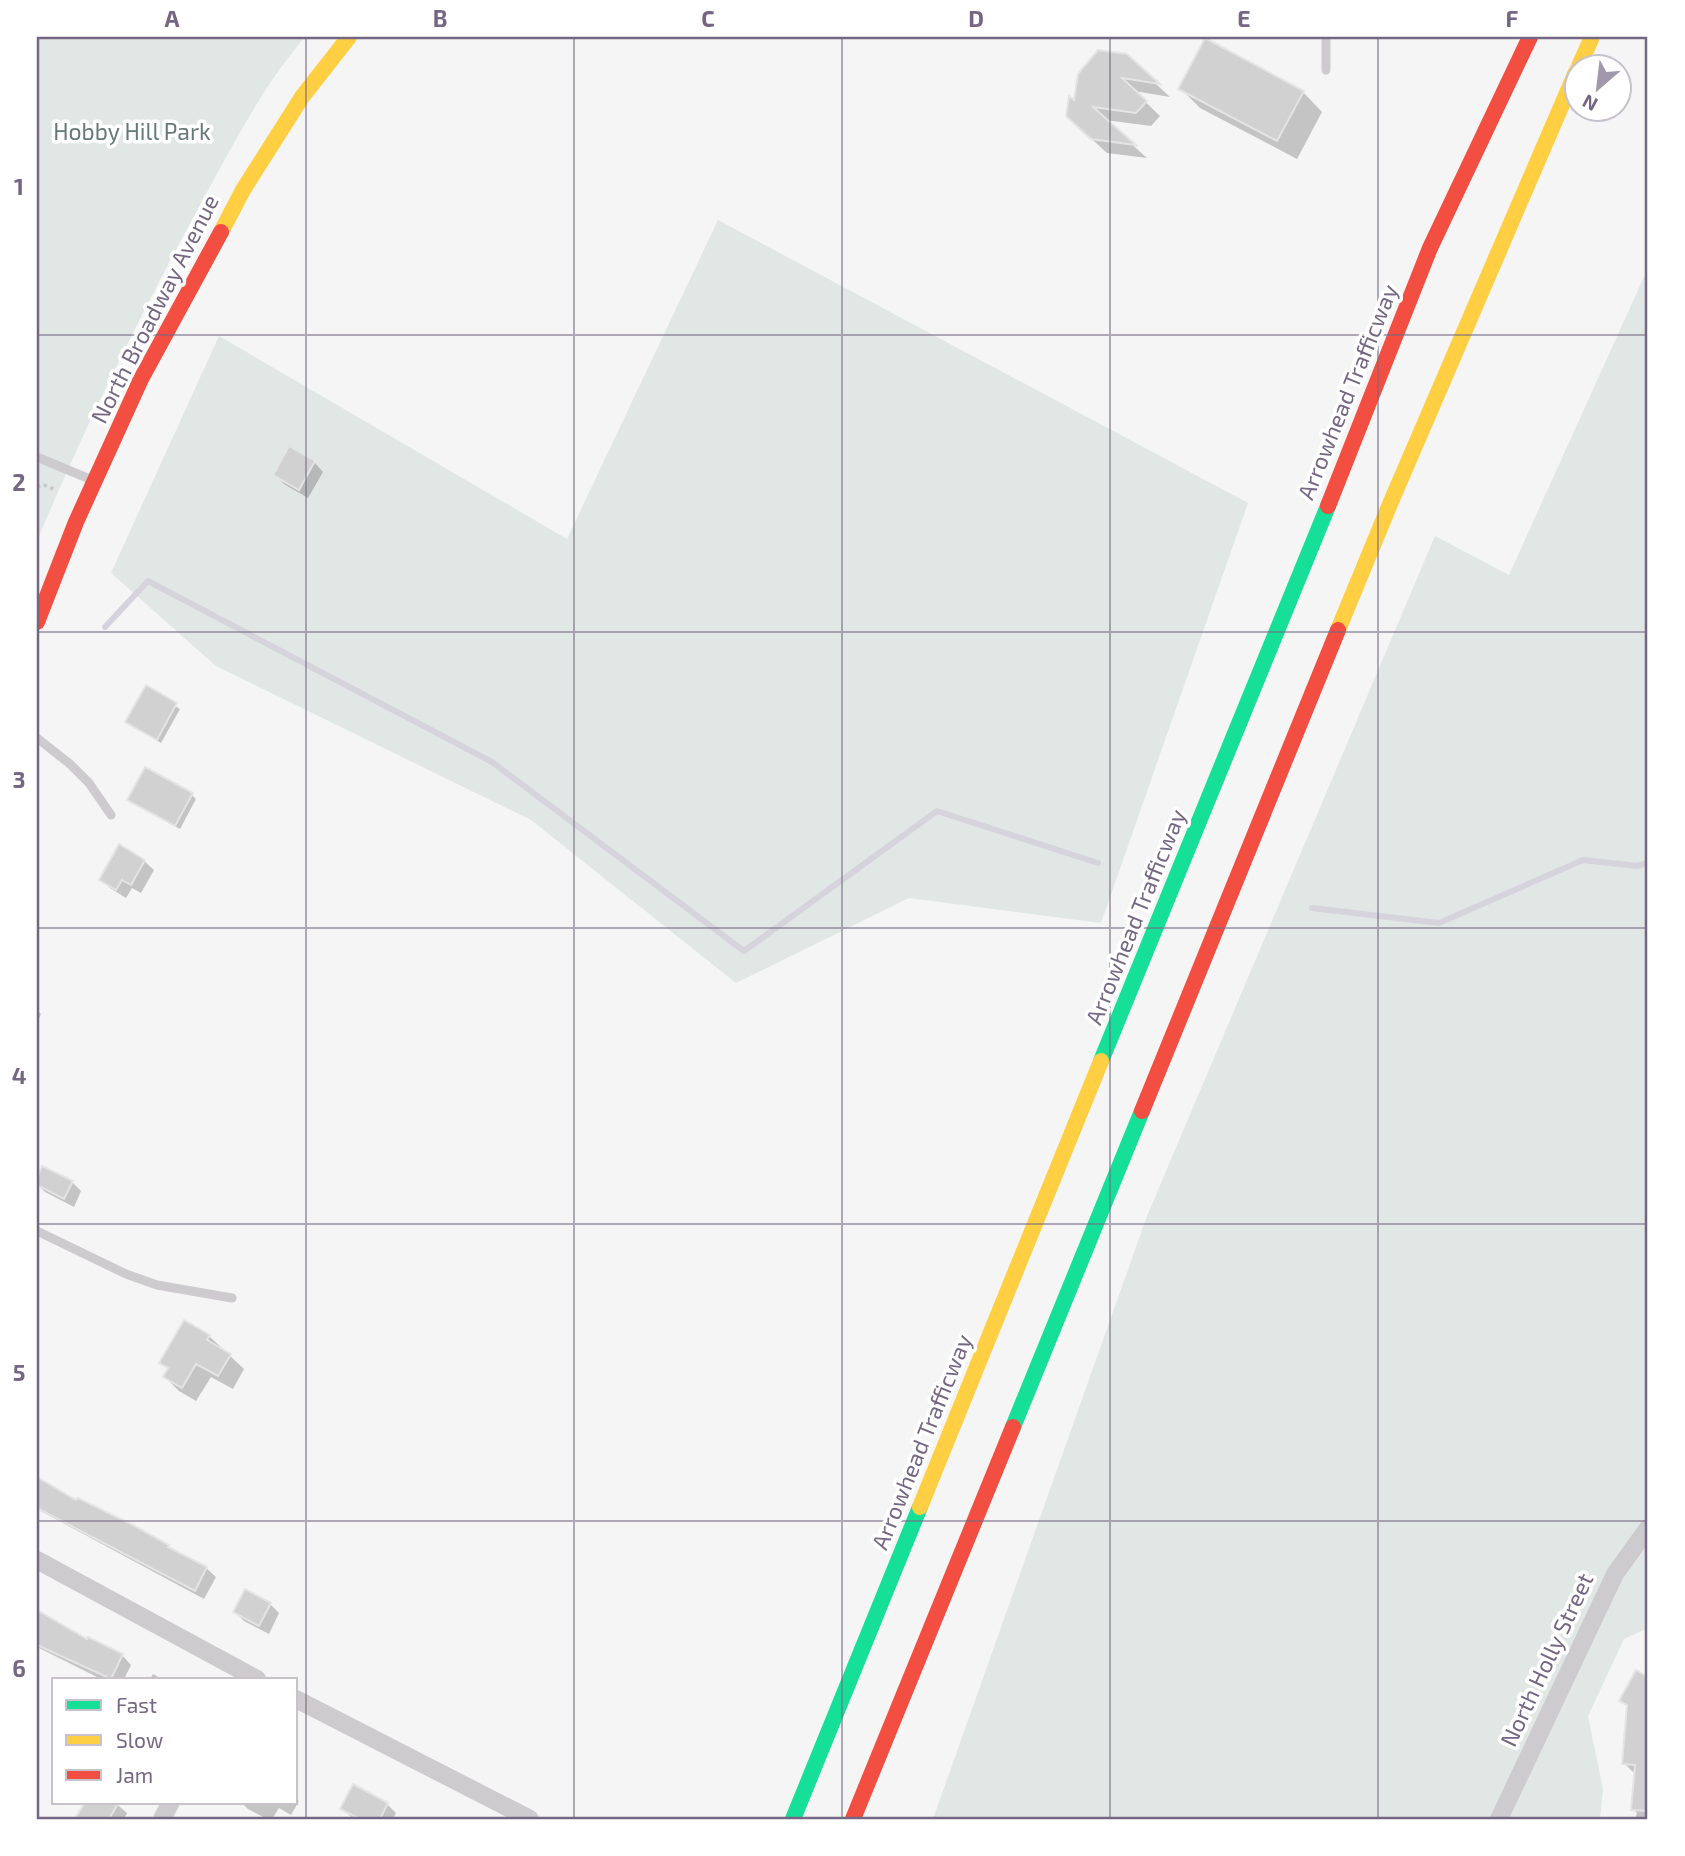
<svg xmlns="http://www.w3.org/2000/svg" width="1685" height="1856" font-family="'Exo 2',sans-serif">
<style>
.green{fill:#e1e7e5}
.shadow{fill:#0003}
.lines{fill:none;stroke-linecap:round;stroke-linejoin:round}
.stream{stroke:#d6d3dc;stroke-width:6}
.building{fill:#d1d1d2;stroke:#e4e4e4;stroke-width:2}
.path{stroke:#cac9ca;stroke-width:3.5;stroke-dasharray:3.5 3.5;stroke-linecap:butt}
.lane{stroke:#cdcbce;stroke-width:9}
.street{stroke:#cdcbce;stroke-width:18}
.fast{stroke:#16e098;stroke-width:16}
.slow{stroke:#ffcf43;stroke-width:16}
.jam{stroke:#f24e42;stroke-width:16}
.grid{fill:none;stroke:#756783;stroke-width:2;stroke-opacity:0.55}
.labels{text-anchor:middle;stroke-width:7;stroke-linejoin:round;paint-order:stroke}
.park-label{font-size:23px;fill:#657a78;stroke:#fff}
.street-label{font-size:23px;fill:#756783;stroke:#fff}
.neatline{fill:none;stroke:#756783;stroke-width:2.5}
.grid-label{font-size:23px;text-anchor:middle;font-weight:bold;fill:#756783}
</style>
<rect width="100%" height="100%" fill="#f4f5f4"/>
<g class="green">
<path d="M37,37h268c-43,50 -72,108 -104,166 -60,110 -116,223 -164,338z"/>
<polygon points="718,220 1248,503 1101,923 909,898 736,983 531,820 216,666 111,573 219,336 567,539"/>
<polygon points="1648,268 1648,1628 1624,1639 1588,1716 1603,1789 1600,1819 933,1819 1147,1216 1435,536 1509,575"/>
</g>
<g class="shadow">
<polygon points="1126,56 1170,97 1134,91 1160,116 1151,126 1105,120 1147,158 1107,153 1082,130 1075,104"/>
<polygon points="1180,88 1303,92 1322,112 1297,159 1200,108"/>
<polygon points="314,462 323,472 308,498 284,484 275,475"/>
<polygon points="146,688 180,709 161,743 127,722"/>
<polygon points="192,795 196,799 180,829 129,800"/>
<polygon points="144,861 154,870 141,893 132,888 126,898 110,888 101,879"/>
<polygon points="37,1010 41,1014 37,1023"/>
<polygon points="43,1168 72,1182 81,1191 74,1207 45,1192 37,1184"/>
<polygon points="209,1336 244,1369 233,1389 211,1377 196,1401 179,1391 165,1377 169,1370 161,1363"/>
<polygon points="37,1479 77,1502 130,1525 206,1568 216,1577 204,1599 37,1509"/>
<polygon points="270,1604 279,1613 269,1634 244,1621 235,1612"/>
<polygon points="40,1614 87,1641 122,1655 131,1665 124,1679 101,1679 37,1647 37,1621"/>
<polygon points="1637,1672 1648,1679 1648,1819 1635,1819 1637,1813 1633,1809 1636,1772 1633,1772 1624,1763 1629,1708 1622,1701"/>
<polygon points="153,1674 162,1679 150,1679"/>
<polygon points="296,1799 299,1801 291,1815 279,1808 272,1819 267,1819 248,1809 241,1802 296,1802"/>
<polygon points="87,1802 114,1802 127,1813 124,1819 81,1819 79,1817"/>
<polygon points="387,1804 396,1813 393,1819 354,1819 342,1809"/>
</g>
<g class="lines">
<g class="stream">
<polyline points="105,627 148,581 492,762 744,951 937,811 1098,863"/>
<polyline points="1312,908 1439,923 1583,860 1637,866 1648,863"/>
</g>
</g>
<g class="building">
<polygon points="1205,38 1304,91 1277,141 1178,89"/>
<polygon points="1098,50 1127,54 1160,84 1122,78 1147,101 1136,113 1093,107 1136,145 1091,139 1066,116 1069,96 1074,100 1078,74"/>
<polygon points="289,446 315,461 299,490 273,475"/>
<polygon points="146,685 177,703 157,740 125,722"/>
<polygon points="145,767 193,793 175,826 127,800"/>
<polygon points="119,844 145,860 131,885 122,880 116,890 99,880"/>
<polygon points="42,1166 73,1181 64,1199 37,1185 37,1177"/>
<polygon points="184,1320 210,1335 207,1340 231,1354 218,1376 196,1364 182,1388 163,1377 168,1368 159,1363"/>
<polygon points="37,1477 76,1500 78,1498 131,1524 169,1545 168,1547 207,1567 195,1591 37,1508"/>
<polygon points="245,1589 271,1603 259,1626 233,1612"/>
<polygon points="37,1610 87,1639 88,1637 123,1654 111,1679 37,1645"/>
<polygon points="1636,1670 1648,1677 1648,1811 1631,1810 1635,1765 1622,1764 1627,1705 1619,1701"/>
<polygon points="353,1784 388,1803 380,1819 360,1819 340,1809"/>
<polygon points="85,1802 119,1802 109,1819 75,1819"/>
</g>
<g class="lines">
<polyline class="path" points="37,487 44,485 56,490"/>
<g class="lane">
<polyline points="1326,70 1326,37"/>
<polyline points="37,457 92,480"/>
<polyline points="37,738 70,764 89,783 111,815"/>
<polyline points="37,1231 126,1274 157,1285 232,1298"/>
</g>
<g class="street">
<polyline points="37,1560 257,1679"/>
<polyline points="296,1699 530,1819"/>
<polyline points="162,1819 171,1802"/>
<polyline points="1499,1819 1615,1574 1648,1528"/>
</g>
<g class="fast">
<polyline points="1101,1061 1328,506"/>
<polyline points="1013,1427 1142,1111"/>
<polyline points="793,1819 920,1507"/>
</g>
<g class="slow">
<polyline points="1579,66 1592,37"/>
<polyline points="221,232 243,190 302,97 349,37"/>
<polyline points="1338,630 1390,504 1576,72"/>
<polyline points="920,1507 1101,1061"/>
</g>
<g class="jam">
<polyline points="1328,506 1430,248 1530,37"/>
<polyline points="37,622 76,522 141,379 221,232"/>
<polyline points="1142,1111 1338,630"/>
<polyline points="853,1819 1013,1427"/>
</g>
</g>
<path class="grid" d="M306,37v1782M574,37v1782M842,37v1782M1110,37v1782M1378,37v1782M37,335h1611M37,632h1611M37,928h1611M37,1224h1611M37,1521h1611"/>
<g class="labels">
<g class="park-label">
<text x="132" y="140">Hobby Hill Park</text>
</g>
<g class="street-label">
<text transform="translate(155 309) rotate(-63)" y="8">North Broadway Avenue</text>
<text transform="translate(1348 392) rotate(-68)" y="8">Arrowhead Trafficway</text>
<text transform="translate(1136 917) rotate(-68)" y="8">Arrowhead Trafficway</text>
<text transform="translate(922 1442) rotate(-68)" y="8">Arrowhead Trafficway</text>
<text transform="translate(1547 1660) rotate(-65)" y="8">North Holly Street</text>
</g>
</g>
<rect width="1685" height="1856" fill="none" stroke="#ffffff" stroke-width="77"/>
<rect x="52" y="1678" width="245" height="126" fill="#ffffff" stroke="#c8c2cd" stroke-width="2"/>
<rect x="66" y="1700" width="35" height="10" fill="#16e098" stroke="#c8c2cd" stroke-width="2"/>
<text x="116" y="1713" font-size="21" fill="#756783">Fast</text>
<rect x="66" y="1735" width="35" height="10" fill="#ffcf43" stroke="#c8c2cd" stroke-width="2"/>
<text x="116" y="1748" font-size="21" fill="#756783">Slow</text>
<rect x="66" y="1770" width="35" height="10" fill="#f24e42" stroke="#c8c2cd" stroke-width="2"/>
<text x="116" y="1783" font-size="21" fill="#756783">Jam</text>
<g transform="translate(1598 88) rotate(208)"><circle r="33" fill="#ffffff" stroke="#c8c2cd" stroke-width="2"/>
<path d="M0-5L12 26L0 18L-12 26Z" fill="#a199ab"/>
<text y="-10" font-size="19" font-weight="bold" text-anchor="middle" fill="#756783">N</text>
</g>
<rect x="38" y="38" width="1608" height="1780" class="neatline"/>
<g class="grid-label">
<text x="172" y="27">A</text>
<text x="440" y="27">B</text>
<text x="708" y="27">C</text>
<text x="976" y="27">D</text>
<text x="1244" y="27">E</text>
<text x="1512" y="27">F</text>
<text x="19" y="195">1</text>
<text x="19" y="491">2</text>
<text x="19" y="788">3</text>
<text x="19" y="1084">4</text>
<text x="19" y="1381">5</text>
<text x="19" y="1677">6</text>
</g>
</svg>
